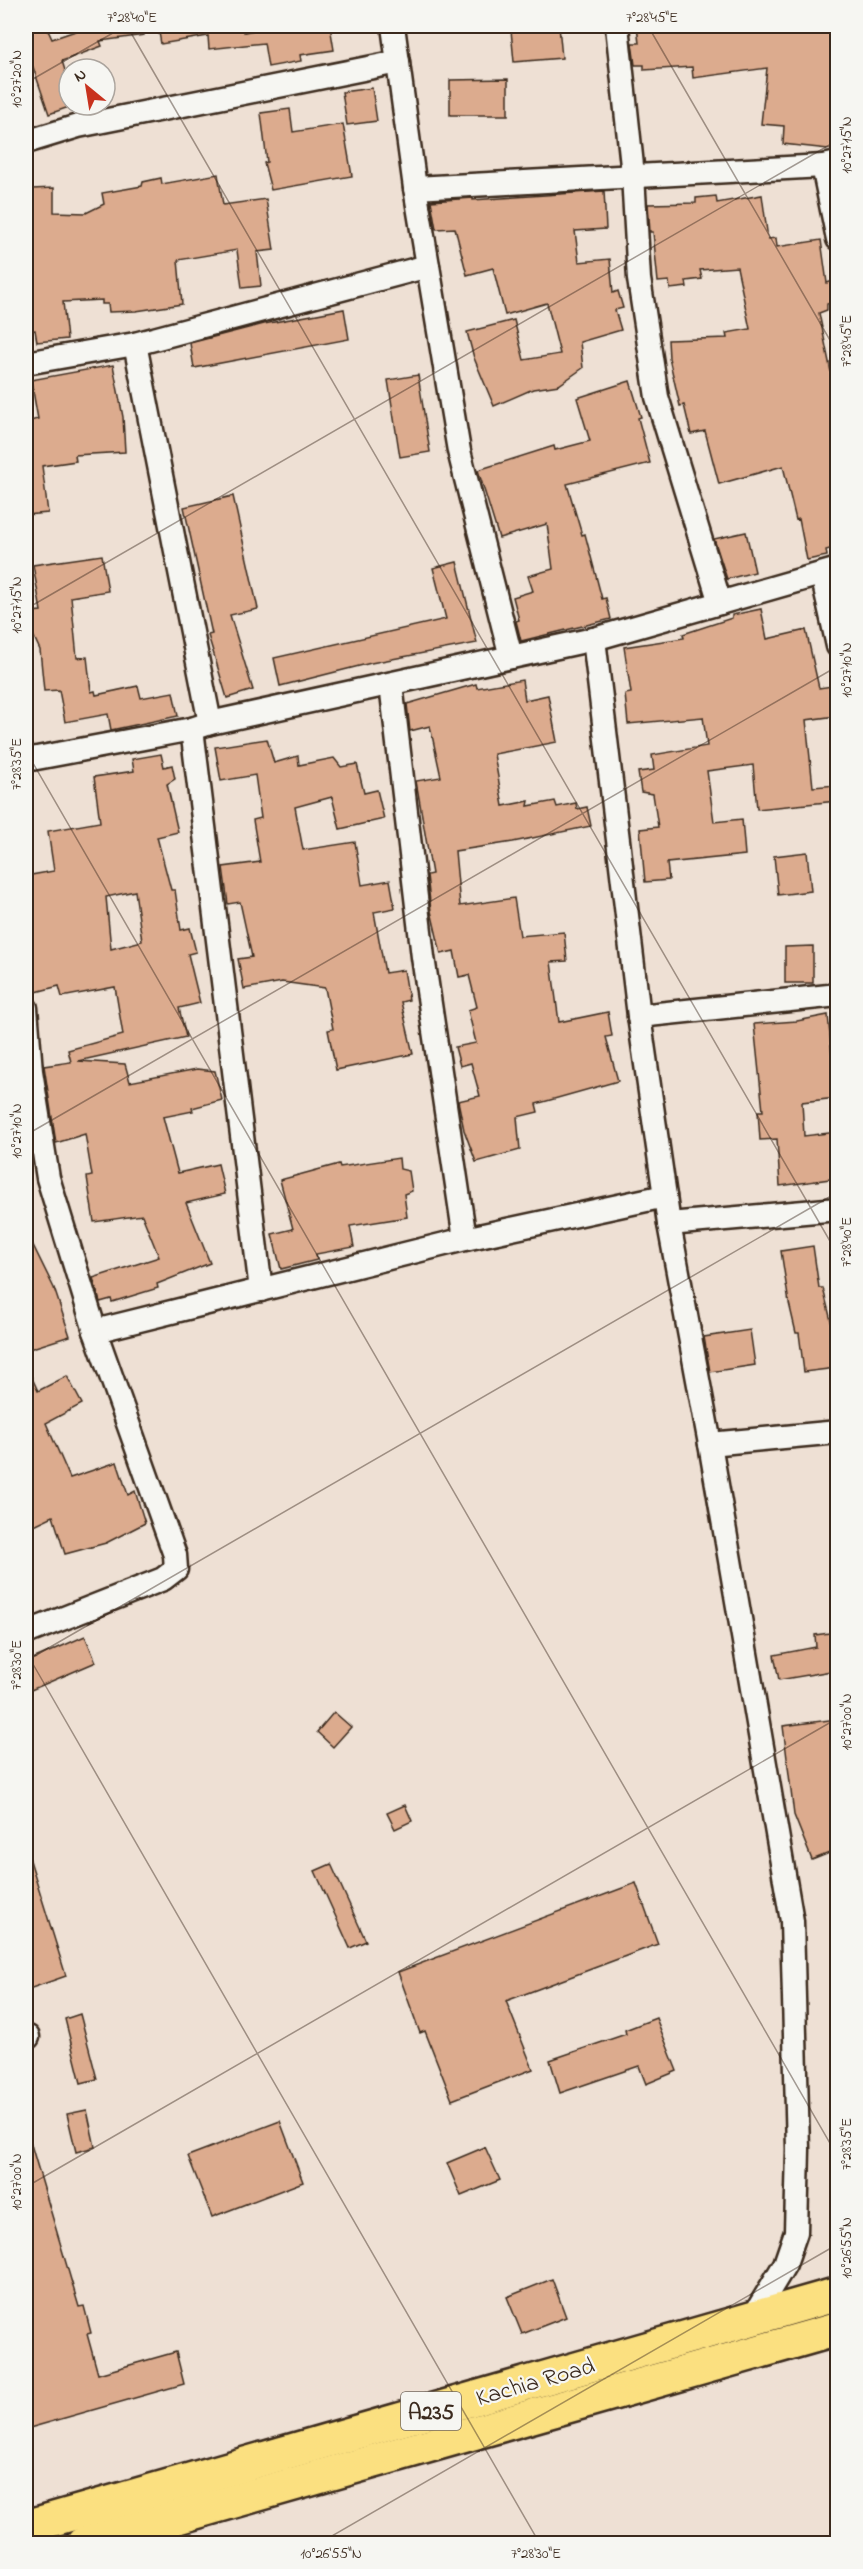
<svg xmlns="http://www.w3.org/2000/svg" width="863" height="2569" font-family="'Indie Flower',sans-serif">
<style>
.building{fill:#dcab8e;stroke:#3b2a1e;stroke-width:1.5;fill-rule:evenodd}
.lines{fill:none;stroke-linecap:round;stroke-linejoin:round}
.street-casing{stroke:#3b2a1e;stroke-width:27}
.highway-casing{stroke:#3b2a1e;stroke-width:38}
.street{stroke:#f6f6f2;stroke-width:22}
.highway{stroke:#fbe080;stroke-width:33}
.ticks{fill:none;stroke:#3b2a1e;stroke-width:1.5;stroke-opacity:0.45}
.labels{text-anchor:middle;stroke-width:4.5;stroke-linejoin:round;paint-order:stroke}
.shield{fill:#f6f6f2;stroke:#73675e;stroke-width:1.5}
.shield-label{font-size:22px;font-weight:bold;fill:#3b2a1e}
.street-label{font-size:24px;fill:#3b2a1e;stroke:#f6f6f2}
.neatline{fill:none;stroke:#3b2a1e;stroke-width:2}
.ticks-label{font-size:15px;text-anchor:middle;fill:#3b2a1e}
</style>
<rect width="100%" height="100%" fill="#eee0d4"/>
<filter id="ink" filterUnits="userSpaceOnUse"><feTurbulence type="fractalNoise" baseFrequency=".0167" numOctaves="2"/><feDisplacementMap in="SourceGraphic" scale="12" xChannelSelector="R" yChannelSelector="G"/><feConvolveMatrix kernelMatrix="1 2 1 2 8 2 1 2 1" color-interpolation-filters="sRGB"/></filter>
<g filter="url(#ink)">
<g class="building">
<polygon points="26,26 46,26 52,39 90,26 143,26 144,35 100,41 102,46 62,61 69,83 69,107 49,114 33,67 26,70"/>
<polygon points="158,26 244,26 244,32 277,26 330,26 334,50 300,55 301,61 268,67 264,43 209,49 208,36 161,44"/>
<polygon points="559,26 562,58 514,62 511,30"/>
<polygon points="637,26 837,26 837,150 783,144 784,126 761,124 767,68 693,78 692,67 644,70 644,65 635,65 632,43 639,43"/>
<polygon points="508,79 508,115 450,115 450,80"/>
<polygon points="372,88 377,121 347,125 342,92"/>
<polygon points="290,109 293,132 343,124 352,176 271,190 264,163 267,162 261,113"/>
<polygon points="218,174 223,205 266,199 274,250 257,252 261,286 242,288 237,250 178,260 182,304 136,311 109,312 108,304 102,304 102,300 63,302 67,339 37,342 35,330 26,331 26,193 32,189 54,188 54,212 86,213 104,204 102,193 142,186 143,182 161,178 162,184"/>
<polygon points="604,191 606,229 575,231 579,262 610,259 613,293 618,291 623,308 615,310 621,330 580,342 583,368 559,385 533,389 494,406 474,358 467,332 514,320 524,360 560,354 547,303 505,315 493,268 467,275 455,228 436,229 431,201 473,198 473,200"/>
<polygon points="762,195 768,239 776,238 777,247 821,240 827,283 833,281 837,297 837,301 827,304 827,310 819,313 833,382 837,382 837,404 832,405 837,429 837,547 826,550 827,556 807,560 799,519 796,520 783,466 719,484 705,431 691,434 684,405 680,406 669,358 668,340 727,338 726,333 750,329 737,267 700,270 702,279 686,281 687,287 670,289 669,281 658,282 653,232 650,232 648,204 696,203 696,198 716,196 717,203"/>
<polygon points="344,309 349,339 194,368 190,343 264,324"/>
<polygon points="113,365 123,417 125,452 75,455 76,461 42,466 48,513 26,515 26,422 38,419 31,380"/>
<polygon points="418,375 430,452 400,457 388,380"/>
<polygon points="630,381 641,417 638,418 650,463 567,484 582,535 585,534 602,599 606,598 611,619 521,641 516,621 519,620 513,597 533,591 528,576 553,569 547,524 499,538 478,470 554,446 555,450 590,441 577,398"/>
<polygon points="233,496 258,609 230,615 253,690 227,698 208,635 212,634 184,507"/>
<polygon points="746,532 755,572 727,579 714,539"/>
<polygon points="102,555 108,591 71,597 77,658 87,657 91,692 95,691 96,695 138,686 141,698 173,692 178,716 111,730 108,714 65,722 59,690 44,691 40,650 26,620 33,622 31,612 41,611 33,565"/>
<polygon points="457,562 477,643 371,663 280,686 274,658 446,619 433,568"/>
<polygon points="761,609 767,639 806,630 819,688 832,686 836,716 806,720 813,787 837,785 837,801 757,809 753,765 707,771 714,822 742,819 745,855 667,863 669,880 645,882 640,829 658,827 653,794 641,792 638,772 654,770 652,755 707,746 703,717 628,724 625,694 631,693 624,647 684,638 683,634 732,618 732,615"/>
<polygon points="522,680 525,700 548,695 557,742 494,754 503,806 529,801 528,806 555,801 557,807 576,803 577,809 587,807 591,826 513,842 455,851 460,906 514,898 520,936 564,932 567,961 551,962 559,1022 608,1012 612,1036 606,1037 618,1081 536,1104 538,1112 517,1117 520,1150 476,1162 464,1130 458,1101 480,1096 471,1063 460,1066 455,1047 476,1043 468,1010 477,1007 469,975 459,977 454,951 441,954 431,911 427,875 432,874 416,781 441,777 430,726 410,731 407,704 476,684 477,688"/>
<polygon points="267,739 274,763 298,756 299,765 334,758 341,767 357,764 364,793 377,790 384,819 340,829 332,797 295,807 303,850 355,842 362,885 390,880 395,908 374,912 385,973 404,970 409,1000 401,1002 413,1054 336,1070 328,1030 333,1029 325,988 282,982 244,989 238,959 252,957 240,902 228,904 223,867 260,862 253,820 261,818 255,775 221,781 215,747"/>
<path d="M161,754l3,13 8,-2 3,14 -8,5 11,48 -21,5 14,53h4l6,40 9,-2 6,24 -8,2 12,49 -21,5 7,29 -108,24 47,3 5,18 67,-13 18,2 7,29 -30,8 1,3 -30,6 15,56 40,-9 7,30 -39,9 24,60 -53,21 1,4 -46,14 -1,-3 -11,3 -7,-24 66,-21 -17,-42 -48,7 -7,-45 5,-1 -7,-42 -29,9 -12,-77 27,-4 -3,-12 55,-15 -8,-48 -53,10 -3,-11 -23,6 -10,-56v-60l28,-5 -6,-40 52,-9 -6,-45 40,-6 -2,-12zM135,891l7,50 -31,8 -5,-52z"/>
<polygon points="807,852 811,891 778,895 774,856"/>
<polygon points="813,946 813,983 785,983 785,947"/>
<polygon points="828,1015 836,1098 802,1102 804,1136 837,1132 837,1178 780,1186 777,1139 760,1140 758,1111 763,1111 754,1024 797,1021"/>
<polygon points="399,1158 400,1169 409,1171 412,1191 404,1194 407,1217 350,1226 354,1247 316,1254 317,1260 281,1269 272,1234 293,1229 280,1180 339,1164 340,1167"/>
<polygon points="26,1231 54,1288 70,1336 26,1350"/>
<polygon points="813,1246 819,1288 823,1288 832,1325 836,1368 804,1372 799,1333 796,1333 789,1303 781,1251"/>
<polygon points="750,1330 755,1365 710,1372 704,1337"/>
<polygon points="26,1365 38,1391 67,1376 82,1404 46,1423 70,1478 117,1462 128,1495 135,1491 145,1523 106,1543 65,1554 53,1516 26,1529"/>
<polygon points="837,1632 837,1670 779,1680 774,1655 816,1647 815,1635"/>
<polygon points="85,1636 96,1662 31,1690 26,1677 26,1662"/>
<polygon points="334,1712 351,1727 333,1747 317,1732"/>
<polygon points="837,1719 837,1850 812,1860 794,1815 783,1726"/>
<polygon points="405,1805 412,1821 395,1829 387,1813"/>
<polygon points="26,1857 29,1857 66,1976 26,1990"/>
<polygon points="331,1864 366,1941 350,1948 315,1871"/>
<polygon points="636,1883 658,1944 506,2001 533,2069 452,2100 425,2031 420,2033 398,1972"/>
<polygon points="80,2014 97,2079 81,2083 65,2019"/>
<polygon points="656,2018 677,2071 646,2084 639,2066 560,2093 550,2060 626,2034 625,2030"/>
<polygon points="87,2110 95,2147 76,2152 67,2114"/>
<polygon points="280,2121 303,2182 212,2217 188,2156"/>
<polygon points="30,2141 79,2307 84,2306 91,2333 87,2334 98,2374 176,2352 184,2384 26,2429 26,2142"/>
<polygon points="485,2147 500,2180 461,2196 447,2163"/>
<polygon points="552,2279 566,2317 522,2334 507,2297"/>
</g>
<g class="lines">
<defs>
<g id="street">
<polyline points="393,26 415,188 459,451 511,657"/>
<polyline points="617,26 633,175 639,279 657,397 720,603"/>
<polyline points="26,142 78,126 398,62"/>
<polyline points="823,166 838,239"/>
<polyline points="415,188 823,166 838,163"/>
<polyline points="135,344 210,723"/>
<polyline points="26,363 135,344 428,266"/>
<polyline points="822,574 838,646"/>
<polyline points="594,639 639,1016 669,1224 710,1444 792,1921 798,2149 796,2232 785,2264 752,2319"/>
<polyline points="391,684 423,957 465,1239"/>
<polyline points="192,729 261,1290"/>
<polyline points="26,760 192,729 210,723 594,639 838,569"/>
<polyline points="26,1008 31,1071 48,1178 95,1331 175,1555 176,1569 163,1579 26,1633"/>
<polyline points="639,1016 838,995"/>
<polyline points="669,1224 838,1209"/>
<polyline points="95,1331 465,1239 665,1196"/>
<polyline points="710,1444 838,1432"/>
<polyline points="26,2038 28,2037"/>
</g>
<g id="highway">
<polyline points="26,2527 838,2294"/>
<polyline points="83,2544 838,2329"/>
</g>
</defs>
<use href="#street" class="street-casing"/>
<use href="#highway" class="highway-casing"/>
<use href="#street" class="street"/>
<use href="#highway" class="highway"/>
</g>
</g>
<path class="ticks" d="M127,26l711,1229M648,26l190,328M26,83l99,-57M26,609l812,-469M26,751l812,1406M26,1135l812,-469M26,1652l514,892M26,1661l812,-469M26,2187l812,-469M318,2544l520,-300"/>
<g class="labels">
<rect class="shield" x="401" y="2392" width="60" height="38" rx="4.5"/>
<g class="shield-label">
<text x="431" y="2419">A235</text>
</g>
<g class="street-label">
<text transform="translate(535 2381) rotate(-16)" y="8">Kachia Road</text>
</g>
</g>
<rect width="863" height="2569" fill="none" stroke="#f6f6f2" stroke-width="66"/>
<g transform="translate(87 87) rotate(330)"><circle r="28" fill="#f6f6f2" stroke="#aba49d" stroke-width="1.5"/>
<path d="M0-4.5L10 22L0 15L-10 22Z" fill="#c8321e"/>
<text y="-9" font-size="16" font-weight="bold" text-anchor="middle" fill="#3b2a1e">N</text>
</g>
<rect x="33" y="33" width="797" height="2503" class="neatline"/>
<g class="ticks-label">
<text x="132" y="22">7°28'40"E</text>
<text x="652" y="22">7°28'45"E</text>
<text transform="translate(16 79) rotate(-90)" y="5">10°27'20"N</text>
<text transform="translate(846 145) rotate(-90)" y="5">10°27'15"N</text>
<text transform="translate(846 341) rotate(-90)" y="5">7°28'45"E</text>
<text transform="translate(16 605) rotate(-90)" y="5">10°27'15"N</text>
<text transform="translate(846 670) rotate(-90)" y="5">10°27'10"N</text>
<text transform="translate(16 764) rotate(-90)" y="5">7°28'35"E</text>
<text transform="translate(16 1131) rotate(-90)" y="5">10°27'10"N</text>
<text transform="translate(846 1242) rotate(-90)" y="5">7°28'40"E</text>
<text transform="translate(16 1665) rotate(-90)" y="5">7°28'30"E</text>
<text transform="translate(846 1722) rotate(-90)" y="5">10°27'00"N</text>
<text transform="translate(846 2144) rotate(-90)" y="5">7°28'35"E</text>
<text transform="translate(16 2182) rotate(-90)" y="5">10°27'00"N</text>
<text transform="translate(846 2248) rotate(-90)" y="5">10°26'55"N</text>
<text x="331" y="2558">10°26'55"N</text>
<text x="536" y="2558">7°28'30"E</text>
</g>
</svg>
